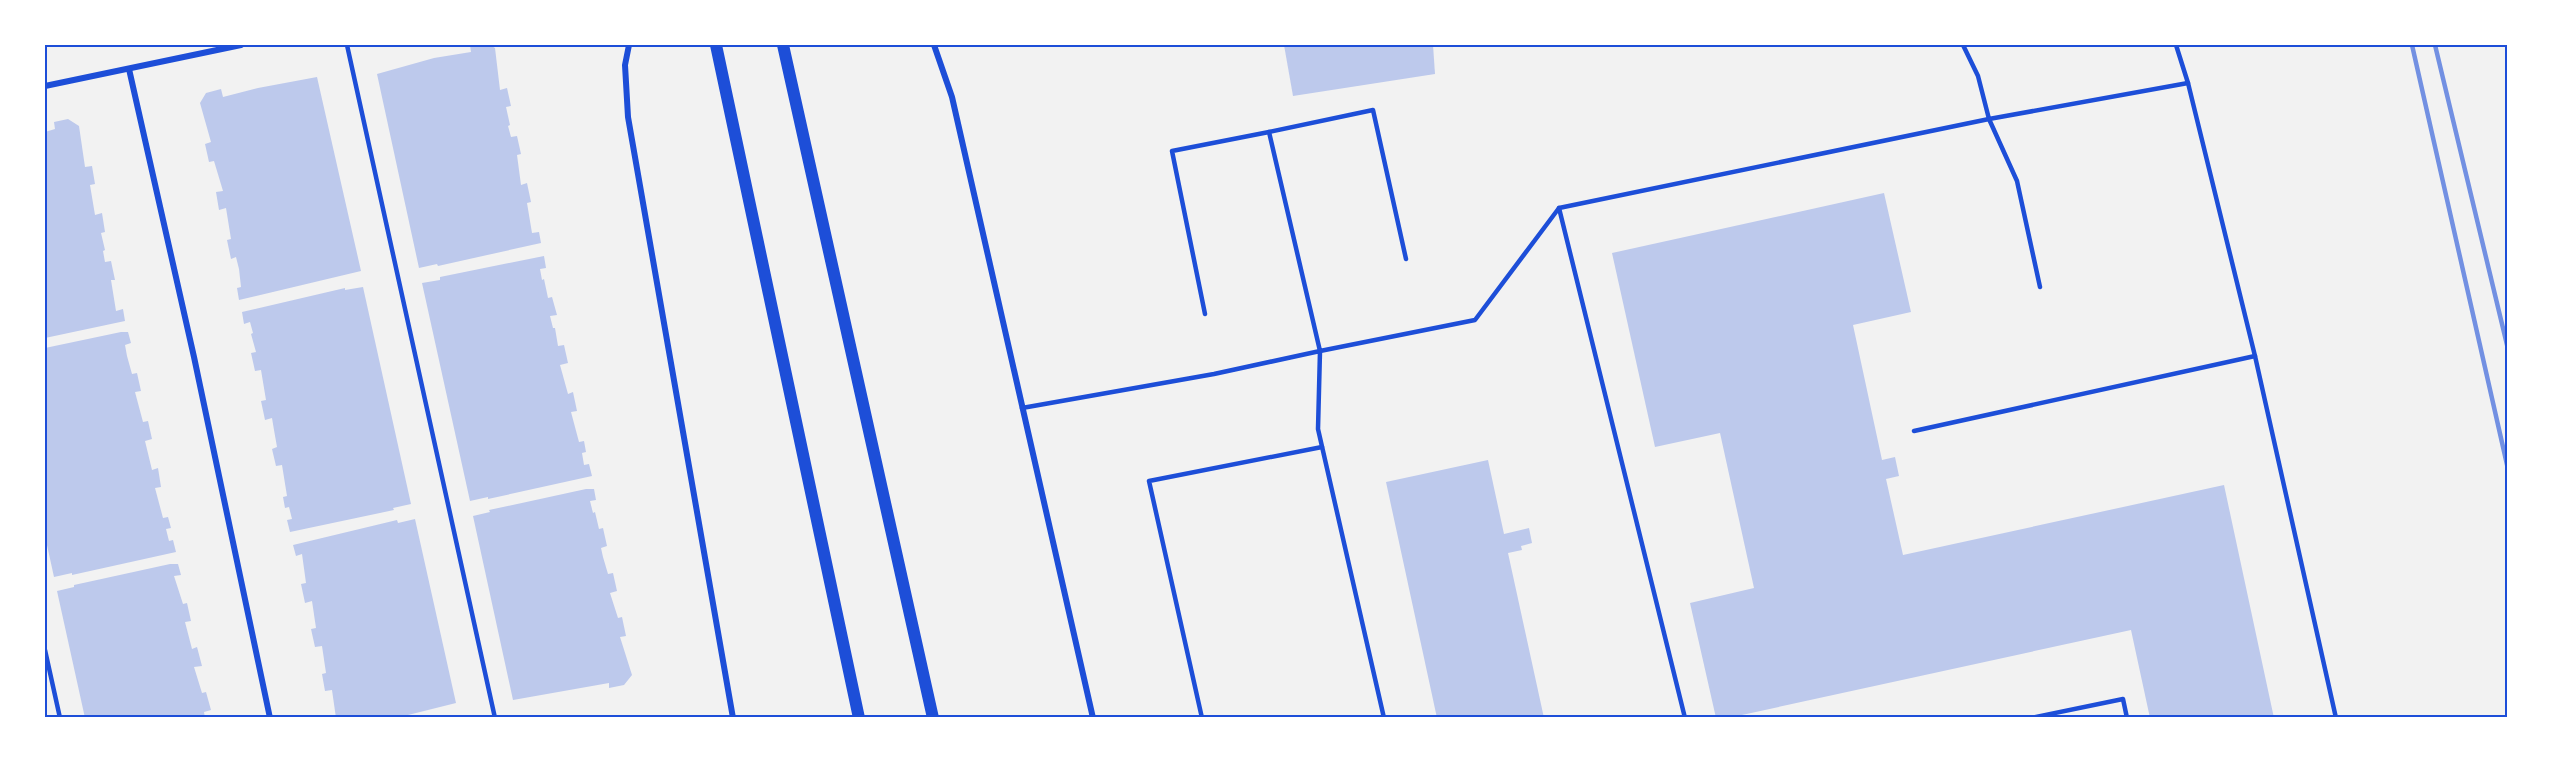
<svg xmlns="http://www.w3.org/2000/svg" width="2553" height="763" font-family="Karla,sans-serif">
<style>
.building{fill:#bdc9ec}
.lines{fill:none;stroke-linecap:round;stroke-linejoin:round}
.service{stroke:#1d4ed8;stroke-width:4.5}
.minor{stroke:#1d4ed8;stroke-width:6}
.secondary{stroke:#1d4ed8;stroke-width:12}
.rail{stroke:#7290e2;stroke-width:4.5}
.neatline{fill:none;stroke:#1d4ed8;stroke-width:2}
</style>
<rect width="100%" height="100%" fill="#f2f2f2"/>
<g class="building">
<polygon points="470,45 490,45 495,48 500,90 507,88 511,106 506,107 510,125 508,126 511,137 517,136 521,154 517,155 521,185 527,183 531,202 527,203 532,233 539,232 541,243 438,266 437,264 419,268 377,74 434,58 471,52"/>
<polygon points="1284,45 1433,45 1435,74 1293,96"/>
<polygon points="317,77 361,271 239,300 237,288 241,287 239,269 236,257 231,259 227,240 231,239 226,208 219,210 216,192 223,191 214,161 209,162 205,144 211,142 200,103 206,93 221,89 223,97 258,88"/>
<polygon points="68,119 79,126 85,167 92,166 95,184 90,185 95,215 102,213 105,232 101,233 105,250 103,251 105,262 111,261 115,280 111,280 116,311 123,309 125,321 45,338 45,132 55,129 54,122"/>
<polygon points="1884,193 1911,312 1853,325 1882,460 1895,457 1899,476 1886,479 1903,555 2224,485 2274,718 2150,718 2131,630 1728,718 1716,718 1690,603 1754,588 1720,433 1655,447 1612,253"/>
<polygon points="544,256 546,268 540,269 542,280 544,279 548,298 552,297 557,315 550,316 553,328 555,328 558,346 564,345 568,363 560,365 568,394 573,392 577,411 571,412 579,442 584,441 586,452 582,453 584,465 589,464 592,476 488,499 488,497 470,501 422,283 440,280 440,277"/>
<polygon points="363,287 411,504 393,508 394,510 290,532 287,520 292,519 289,507 285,508 283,497 287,496 282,465 276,466 272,449 277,447 274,430 272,418 265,420 261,401 266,400 261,370 255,371 251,353 256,352 251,334 253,333 250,322 244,324 242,312 345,288 345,290"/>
<polygon points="121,332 128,332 131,343 125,345 127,356 132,374 137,373 141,391 135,392 143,422 148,421 152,439 145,441 152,470 158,468 161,487 155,488 163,518 168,517 171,528 166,529 169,541 173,540 176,552 72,575 72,573 54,577 45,536 45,348"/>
<polygon points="1488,460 1504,534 1529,528 1532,543 1521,546 1522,550 1508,553 1544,718 1437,718 1386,482"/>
<polygon points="586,489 594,489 596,500 590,501 593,513 595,512 599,529 603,528 607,546 601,548 603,557 608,574 613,573 617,591 610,593 618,618 622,617 626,636 620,637 632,675 624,685 609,688 609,683 513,700 473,516 490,512 489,510"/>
<polygon points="415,519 456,703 396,718 336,718 332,690 325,691 322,674 326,673 322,646 315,647 311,629 316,628 312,601 305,603 301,584 306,583 302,554 296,556 293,545 397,520 398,523"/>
<polygon points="170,564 178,564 181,575 174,576 183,604 187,603 191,621 185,622 192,649 197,647 202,666 194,667 202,693 206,692 211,710 204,712 205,718 85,718 57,591 74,587 74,585"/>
</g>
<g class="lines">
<g class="service">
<polyline points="347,45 495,718"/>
<polyline points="1963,45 1978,76 1989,119 2188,83 2176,45"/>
<polyline points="2188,83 2255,356 2336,718"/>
<polyline points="1559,208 1685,718"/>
<polyline points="1406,259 1373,110 1269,132 1320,351 1475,320 1559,208 1989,119 2017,181 2040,287"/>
<polyline points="1205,314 1172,151 1269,132"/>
<polyline points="1022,408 1214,374 1320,351 1318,429 1384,718"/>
<polyline points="1914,431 2255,356"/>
<polyline points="45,650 60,718"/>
<polyline points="1202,718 1149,481 1322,447"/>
<polyline points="2031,718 2123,699 2127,718"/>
</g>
<g class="minor">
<polyline points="629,45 625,65 628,117 733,718"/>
<polyline points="934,45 952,97 1093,718"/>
<polyline points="129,69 194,357 270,718"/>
<polyline points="45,86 241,45"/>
</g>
<g class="secondary">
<polyline points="716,45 859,718"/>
<polyline points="783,45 933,718"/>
</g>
<g class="rail">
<polyline points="2412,45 2508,469"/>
<polyline points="2435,45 2508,349"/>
</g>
</g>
<rect width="2553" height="763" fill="none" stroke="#ffffff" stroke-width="93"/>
<rect x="46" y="46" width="2460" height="670" class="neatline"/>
</svg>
